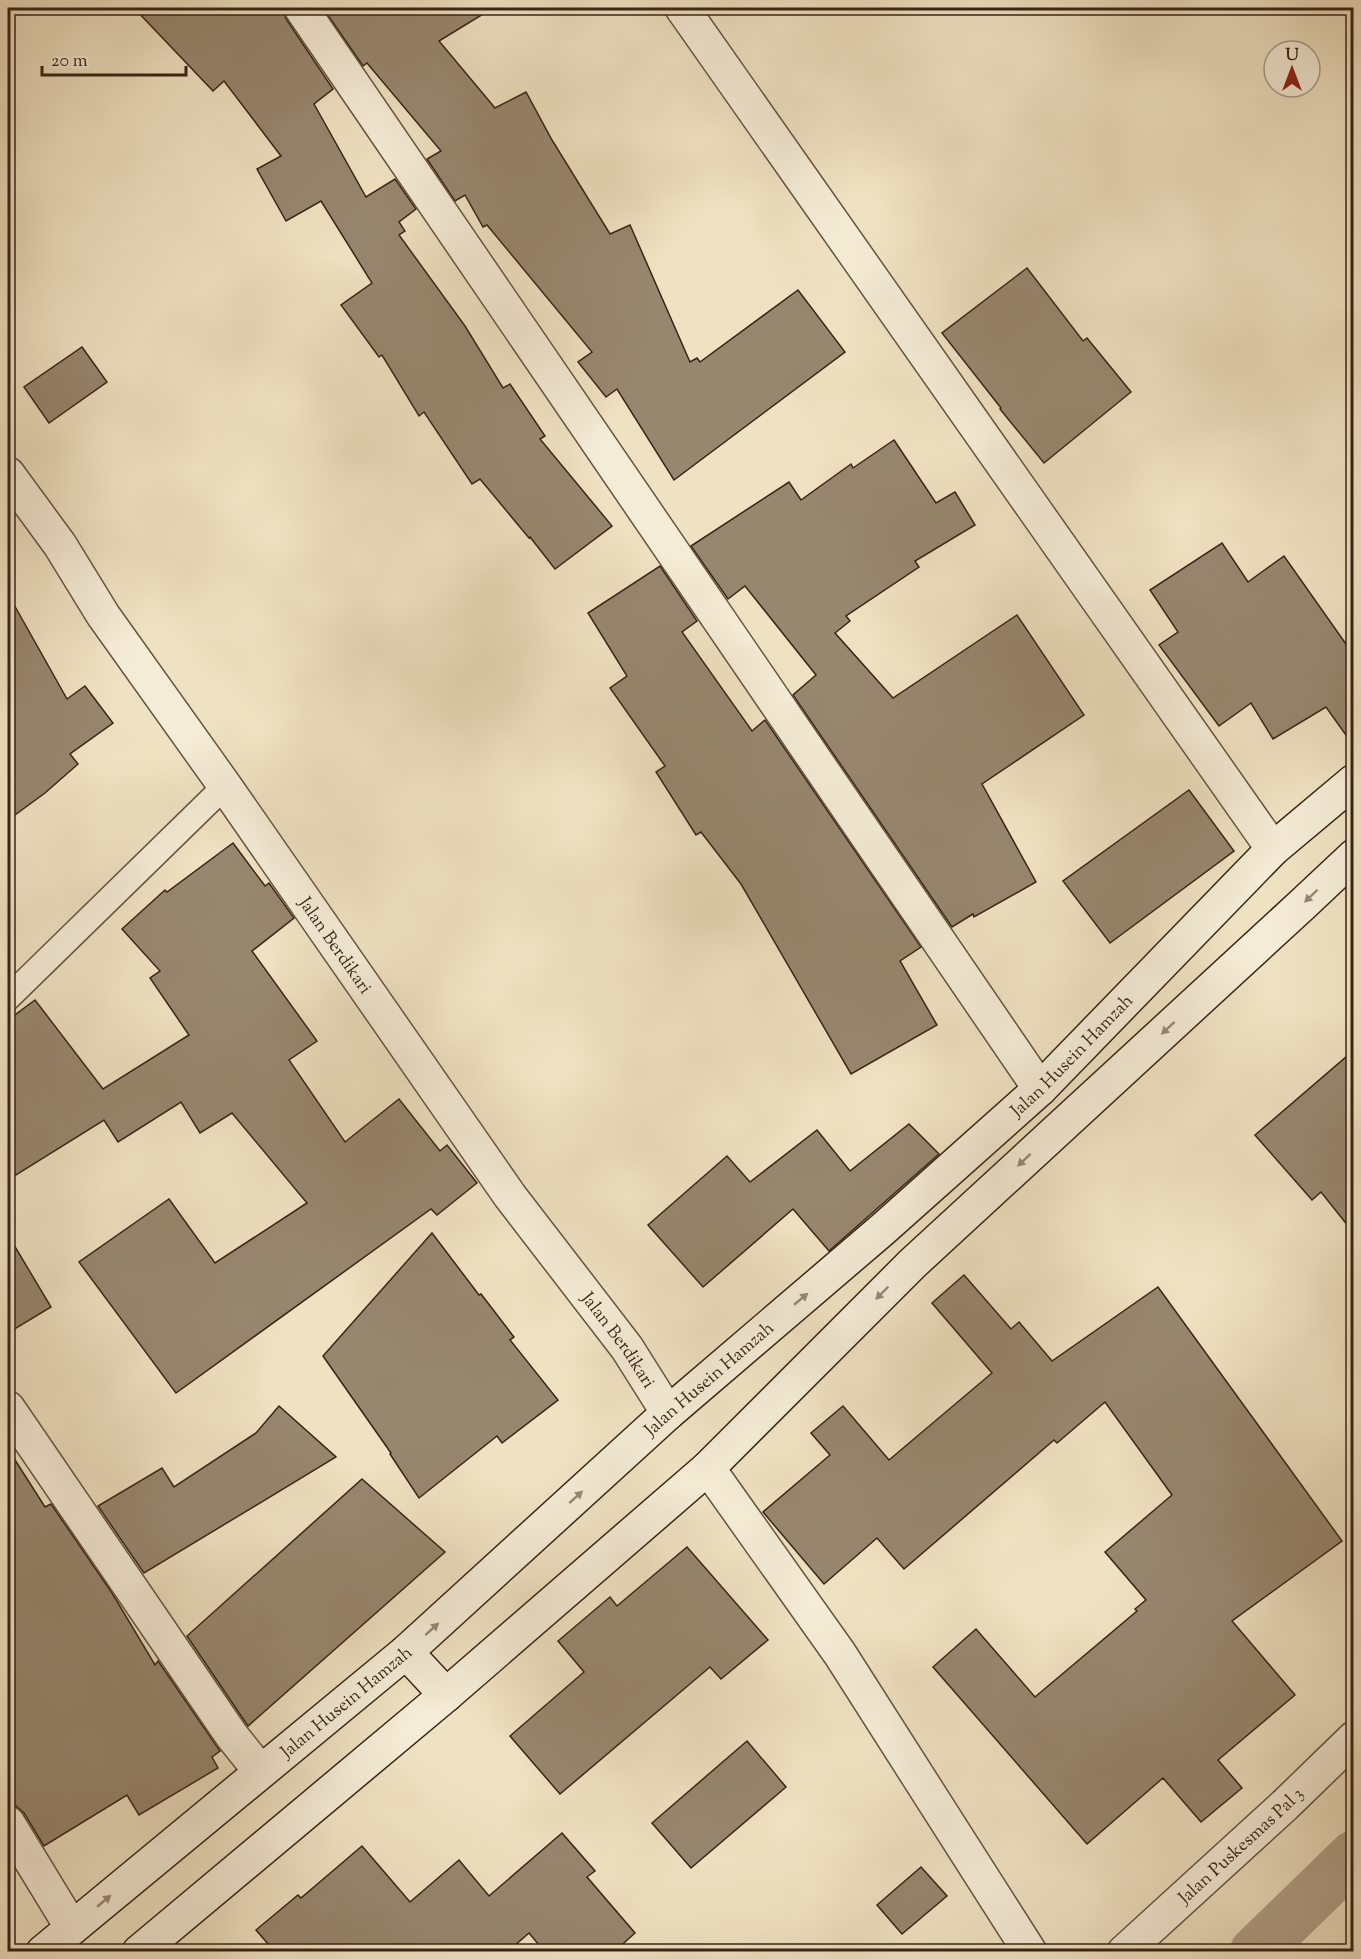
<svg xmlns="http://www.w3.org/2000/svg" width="1361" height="1959" font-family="'Sorts Mill Goudy',serif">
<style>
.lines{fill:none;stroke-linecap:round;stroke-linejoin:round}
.canal{stroke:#b0a188;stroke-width:51}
.building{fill:#97876f;stroke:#372416;stroke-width:1.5}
.lane-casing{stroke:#655441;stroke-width:27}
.street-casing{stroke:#655441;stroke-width:36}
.secondary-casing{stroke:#372416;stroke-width:36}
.lane{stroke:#f5ecd7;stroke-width:24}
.street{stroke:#f5ecd7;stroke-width:33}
.secondary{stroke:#f5ecd7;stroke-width:33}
.oneway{fill:#968876}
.labels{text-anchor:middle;stroke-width:6;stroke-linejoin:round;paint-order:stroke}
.street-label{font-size:18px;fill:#372416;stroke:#f5ecd7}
</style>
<rect width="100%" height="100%" fill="#efe2c2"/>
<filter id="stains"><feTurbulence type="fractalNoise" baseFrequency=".00333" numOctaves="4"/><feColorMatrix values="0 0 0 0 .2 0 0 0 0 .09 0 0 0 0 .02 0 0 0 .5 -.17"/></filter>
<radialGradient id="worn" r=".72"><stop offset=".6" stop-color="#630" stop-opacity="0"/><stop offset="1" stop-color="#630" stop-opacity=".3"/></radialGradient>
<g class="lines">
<polyline class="canal" points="1255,1952 1354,1856"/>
</g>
<g class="building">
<polygon points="134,8 283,8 286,19 333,89 314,104 366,197 395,179 416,209 399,222 405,231 399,235 465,326 503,388 510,384 545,436 540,439 612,526 555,569 530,537 529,538 480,479 472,484 424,412 419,416 382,355 379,357 341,305 372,283 321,201 286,221 257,169 281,156 224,81 213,91"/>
<polygon points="323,8 493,8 439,41 495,108 526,92 552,140 610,234 630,225 690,362 697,358 700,362 798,290 845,352 674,480 617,389 606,397 578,362 592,352 487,225 483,227 465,195 455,201 427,159 441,151 367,63 363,66"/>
<polygon points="1027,268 1083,341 1087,338 1131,392 1044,463 1000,409 1001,408 942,333"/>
<polygon points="82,347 107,382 49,423 24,387"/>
<polygon points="894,440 936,503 955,492 975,525 915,561 919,567 846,616 850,621 835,633 893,698 1017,615 1084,715 982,784 1036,882 974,917 973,914 952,927 793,695 816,675 745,586 728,599 691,546 789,482 801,500 851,464 853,468"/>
<polygon points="1222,543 1248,582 1284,556 1353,654 1353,745 1326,707 1273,739 1251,703 1219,726 1159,645 1178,632 1150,590"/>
<polygon points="660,566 697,621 682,632 752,731 765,720 921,947 900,961 937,1025 851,1074 741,884 701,832 696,835 656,772 665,766 610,688 627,676 588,613"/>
<polygon points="8,594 67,699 85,686 113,723 70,754 78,764 45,793 8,820"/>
<polygon points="1189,790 1234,851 1110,943 1063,881"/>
<polygon points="233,843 265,886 269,883 294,918 252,951 317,1041 289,1060 345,1142 399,1099 440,1151 447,1145 477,1183 437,1215 431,1209 176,1393 79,1262 169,1199 215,1263 307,1203 232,1113 200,1133 181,1102 118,1142 104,1120 8,1180 8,1020 35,1000 103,1089 189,1035 150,978 160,971 122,929 165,890 167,892"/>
<polygon points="1353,1051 1353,1232 1321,1192 1312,1200 1255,1135"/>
<polygon points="909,1124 939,1154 829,1251 793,1209 703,1287 648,1225 727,1156 750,1182 817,1130 850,1171"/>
<polygon points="432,1233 479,1295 481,1294 514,1337 510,1340 558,1400 502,1443 497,1436 419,1498 390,1454 391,1453 323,1356"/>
<polygon points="8,1235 51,1307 8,1333"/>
<polygon points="964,1275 1011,1329 1019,1322 1052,1361 1158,1287 1342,1541 1232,1621 1295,1695 1218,1760 1242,1788 1201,1822 1163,1778 1087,1844 933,1667 976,1629 1035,1697 1137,1611 1135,1609 1146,1600 1105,1552 1172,1495 1105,1402 1057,1443 1054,1440 904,1569 877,1538 824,1584 763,1512 830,1455 811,1433 843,1406 889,1460 992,1373 932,1303"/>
<polygon points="279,1406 336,1457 144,1573 98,1506 162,1468 174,1487 256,1433"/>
<polygon points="8,1449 45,1507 51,1504 112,1593 155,1665 158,1661 220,1751 212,1757 218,1768 139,1815 127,1795 44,1846 24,1813 16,1806 8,1793"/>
<polygon points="362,1479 445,1552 248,1726 187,1636"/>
<polygon points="687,1547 768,1640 721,1679 710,1667 560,1794 510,1736 584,1672 558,1641 610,1597 617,1606"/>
<polygon points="747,1741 786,1787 691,1868 652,1823"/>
<polygon points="562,1833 595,1871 587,1877 635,1933 614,1952 545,1952 529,1933 507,1952 275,1952 256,1930 298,1895 301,1898 362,1846 410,1902 459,1860 489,1896"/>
<polygon points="921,1867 947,1896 902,1934 877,1905"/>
</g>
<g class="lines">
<defs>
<polyline id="lane" points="8,998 225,786"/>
<g id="street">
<polyline points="301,8 1040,1089"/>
<polyline points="682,8 1273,849"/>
<path id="s1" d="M8,474l52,71 43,70 122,171 285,410 117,152 41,65"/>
<polyline points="8,1408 232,1736 260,1771"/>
<polyline points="708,1468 840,1654 1030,1952"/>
<polyline points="8,1823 72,1928"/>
<path id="s2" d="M1124,1952l161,-147 69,-67"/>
</g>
<g id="secondary">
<polyline points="406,1652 446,1695"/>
<path id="s3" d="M43,1952l363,-300 262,-239 215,-184 157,-140 233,-240 81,-68"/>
<polyline points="139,1952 446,1695 708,1468 912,1264 1304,903 1354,856"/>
</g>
</defs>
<use href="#lane" class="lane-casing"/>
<use href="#street" class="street-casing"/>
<use href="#secondary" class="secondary-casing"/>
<use href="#lane" class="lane"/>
<use href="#street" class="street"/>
<use href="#secondary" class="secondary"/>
</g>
<defs><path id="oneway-solid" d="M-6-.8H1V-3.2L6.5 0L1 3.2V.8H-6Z" transform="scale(1.5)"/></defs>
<g class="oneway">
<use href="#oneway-solid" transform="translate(1311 896) rotate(136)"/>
<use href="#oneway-solid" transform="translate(1168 1028) rotate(137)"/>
<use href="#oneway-solid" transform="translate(1024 1160) rotate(137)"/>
<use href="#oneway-solid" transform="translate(882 1293) rotate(135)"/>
<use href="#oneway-solid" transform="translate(801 1299) rotate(-40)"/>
<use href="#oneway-solid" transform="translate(576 1497) rotate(-42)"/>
<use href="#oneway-solid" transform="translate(432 1629) rotate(-42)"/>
<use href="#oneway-solid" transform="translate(104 1901) rotate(-40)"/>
</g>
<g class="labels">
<g class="street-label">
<text dy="6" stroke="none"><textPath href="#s1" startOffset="574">Jalan Berdikari</textPath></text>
<text dy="6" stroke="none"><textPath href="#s3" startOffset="1365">Jalan Husein Hamzah</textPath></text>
<text dy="6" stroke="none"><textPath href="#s1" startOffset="1060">Jalan Berdikari</textPath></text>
<text dy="6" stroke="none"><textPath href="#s3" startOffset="879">Jalan Husein Hamzah</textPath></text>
<text dy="6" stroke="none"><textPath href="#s3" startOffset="393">Jalan Husein Hamzah</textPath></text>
<text dy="6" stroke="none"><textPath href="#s2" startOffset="158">Jalan Puskesmas Pal 3</textPath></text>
</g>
</g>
<rect width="1361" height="1959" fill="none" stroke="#efe2c2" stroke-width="30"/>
<rect x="9" y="9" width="1343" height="1941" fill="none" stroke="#372416" stroke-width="3"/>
<rect x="15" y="15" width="1331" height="1929" fill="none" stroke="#372416" stroke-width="1.5"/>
<g transform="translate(1292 69)"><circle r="28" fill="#f5ecd7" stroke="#a99c8a" stroke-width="1.5"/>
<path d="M0-4.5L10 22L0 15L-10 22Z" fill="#8f2418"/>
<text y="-9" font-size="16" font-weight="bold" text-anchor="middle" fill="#372416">U</text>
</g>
<path d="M42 66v9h144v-9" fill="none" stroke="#372416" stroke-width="3"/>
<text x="51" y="66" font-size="18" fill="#372416" stroke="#f5ecd7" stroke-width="4.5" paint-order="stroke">20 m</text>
<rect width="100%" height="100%" filter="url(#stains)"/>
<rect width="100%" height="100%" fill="url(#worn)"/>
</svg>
